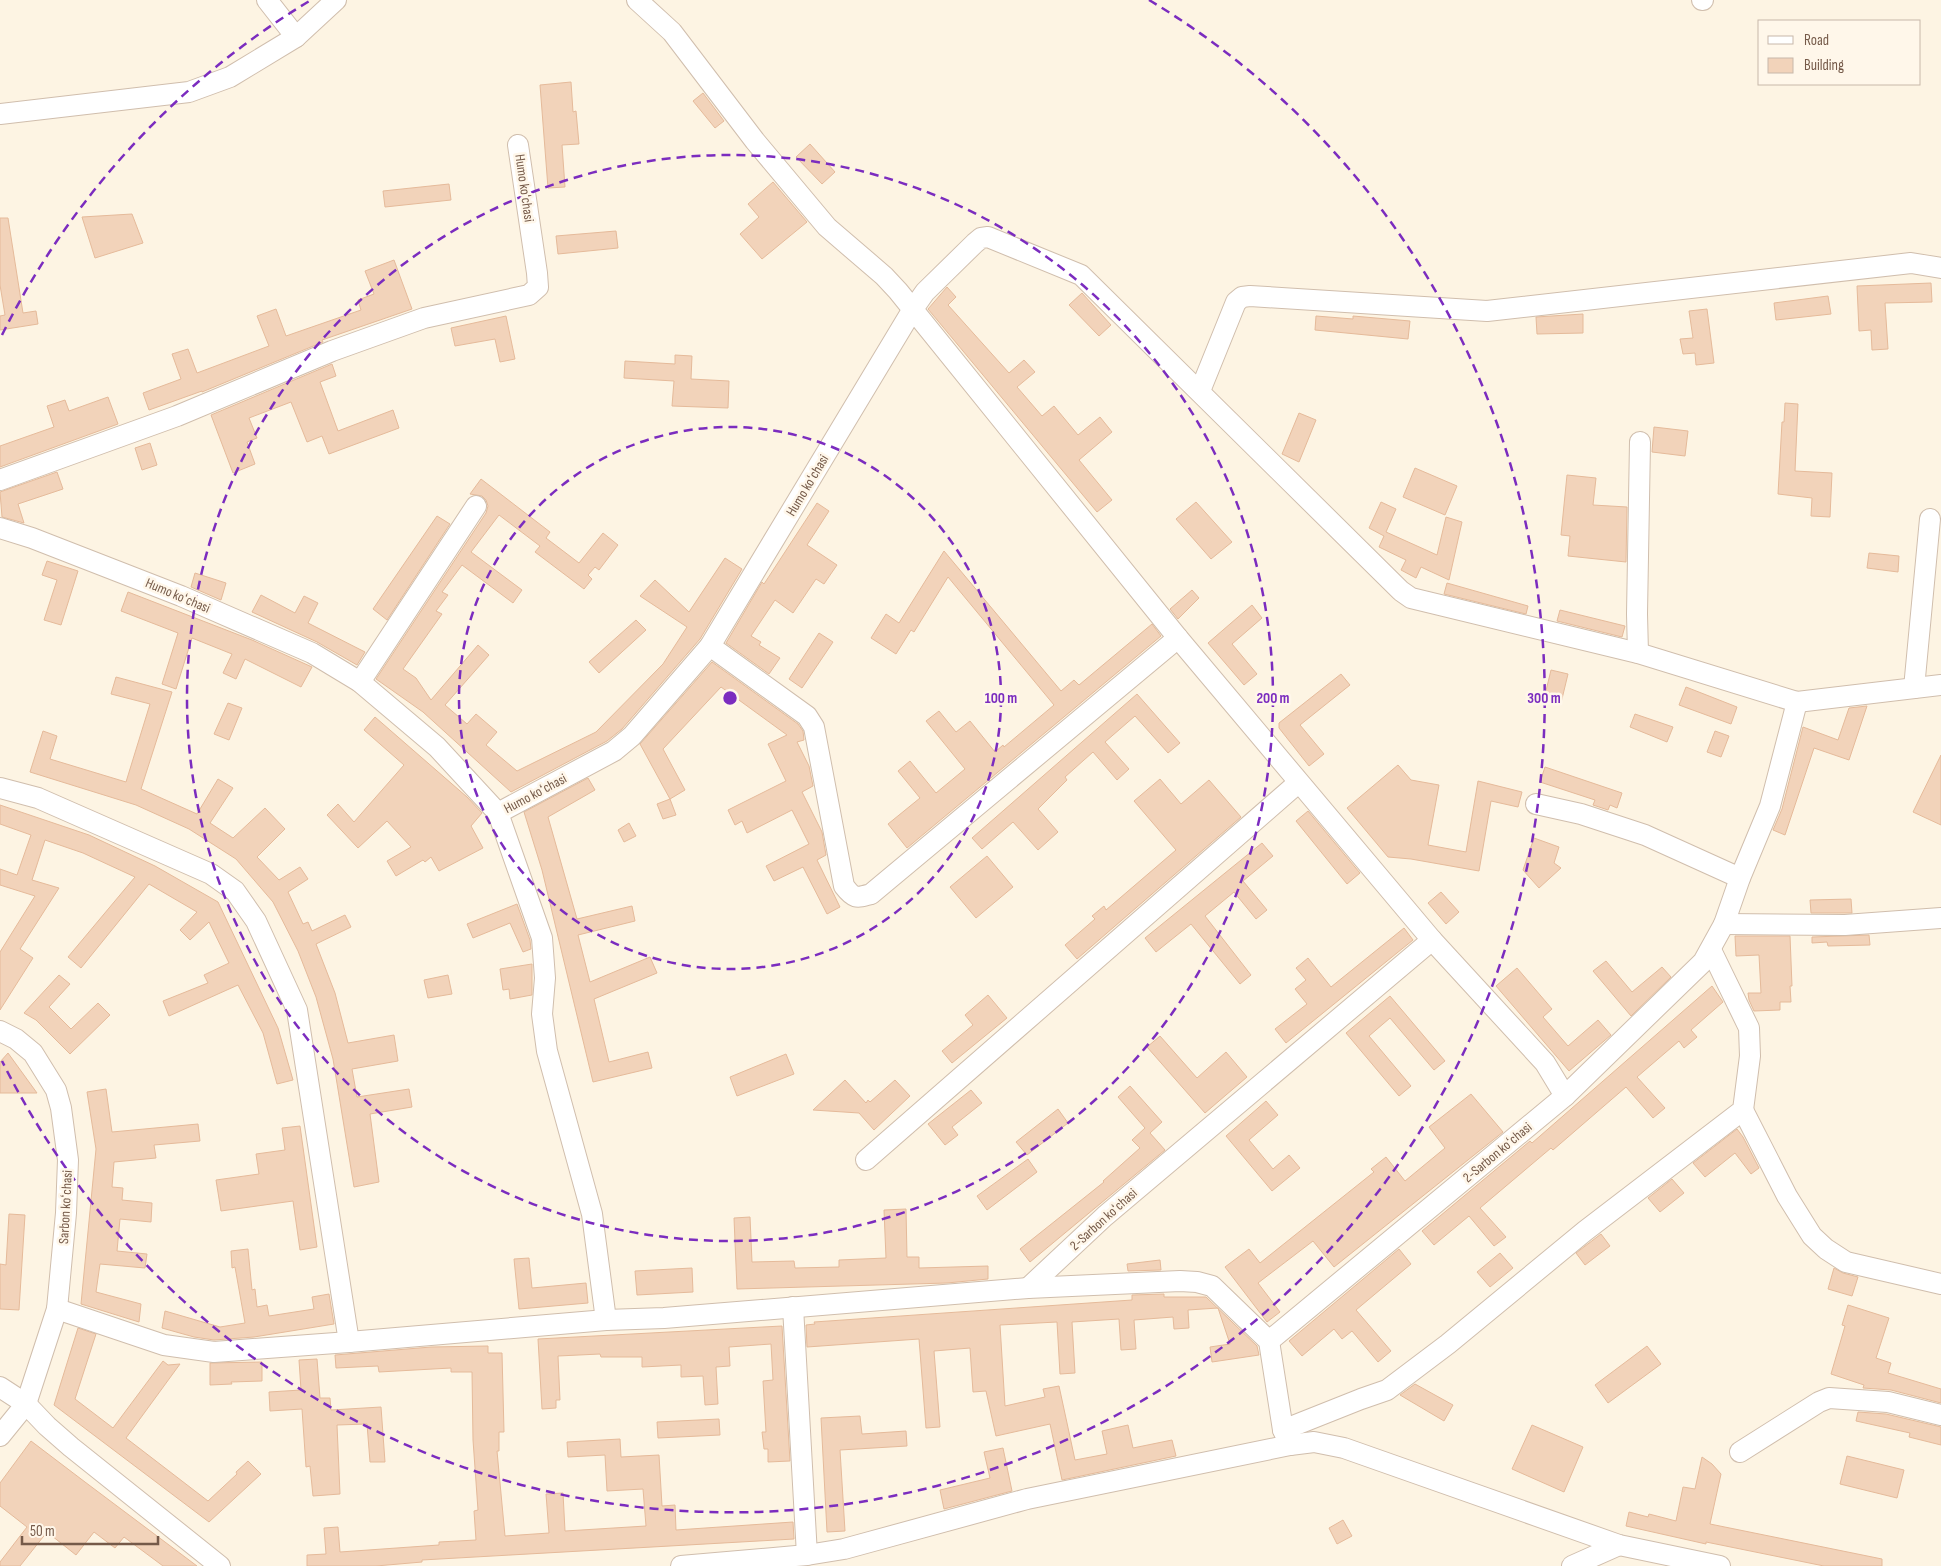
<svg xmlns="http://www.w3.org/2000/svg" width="1941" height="1566" font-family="'Sofia Sans Condensed',sans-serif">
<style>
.building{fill:#f2d3ba;stroke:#e5ba9a}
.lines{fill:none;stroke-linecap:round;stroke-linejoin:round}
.minor-casing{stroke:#d0bead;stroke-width:22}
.minor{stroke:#fff;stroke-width:20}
.ring{fill:none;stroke:#7b2cbf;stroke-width:2.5;stroke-dasharray:9 6}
.labels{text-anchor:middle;stroke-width:5;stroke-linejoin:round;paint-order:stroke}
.street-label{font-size:14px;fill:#755a49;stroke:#fff7ea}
.centre{fill:#7b2cbf;stroke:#fff7ea;stroke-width:2.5}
.ring-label{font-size:15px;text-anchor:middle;font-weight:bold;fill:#7b2cbf;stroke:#fff7ea;stroke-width:5;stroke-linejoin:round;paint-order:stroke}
</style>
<rect width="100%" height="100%" fill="#fdf4e3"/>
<g class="building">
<polygon points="571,82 573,112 576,111 579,144 562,145 565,187 548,188 540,85"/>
<polygon points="703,93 724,121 715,128 693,101"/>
<polygon points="810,144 835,172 822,184 796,157"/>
<polygon points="773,182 807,222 762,259 740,234 759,217 748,204"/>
<polygon points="449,184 451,200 385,207 383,191"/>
<polygon points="132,214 143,243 95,258 82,217"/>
<polygon points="0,218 8,218 23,313 36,311 38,324 0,330 0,316 5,315 0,285"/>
<polygon points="616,231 618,248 558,254 556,236"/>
<polygon points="394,260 412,309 322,340 323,342 202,392 202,391 149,410 143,393 181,379 172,354 188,349 197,373 269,346 257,316 276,309 286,336 361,310 358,300 374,294 365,271"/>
<polygon points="1931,283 1932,302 1885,303 1888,349 1872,350 1871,330 1859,331 1857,286"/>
<polygon points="947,287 956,297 948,305 1009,373 1024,360 1035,372 1017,387 1042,416 1054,406 1078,435 1100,417 1112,432 1079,460 1112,500 1097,512 928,309"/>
<polygon points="1082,293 1111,325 1099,336 1069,305"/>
<polygon points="1828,296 1831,314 1776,320 1774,303"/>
<polygon points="1707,309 1714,363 1696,365 1695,353 1683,354 1680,339 1693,338 1689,311"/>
<polygon points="1583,314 1583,333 1537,334 1536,317"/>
<polygon points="506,316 515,359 500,362 495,339 455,346 451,328"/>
<polygon points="1316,316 1353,319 1353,316 1410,321 1408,339 1315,330"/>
<polygon points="675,355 692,356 691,379 729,381 728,408 672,406 674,381 624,378 625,361 675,364"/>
<polygon points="332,364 336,376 320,382 338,431 393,410 399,428 329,454 322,436 307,442 291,402 249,418 257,438 247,442 255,464 233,473 211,415"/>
<polygon points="108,397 118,424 0,467 0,446 54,427 47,406 65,400 69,411"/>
<polygon points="1785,403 1798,404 1795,471 1832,473 1830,517 1811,516 1812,498 1778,494 1782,422 1784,422"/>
<polygon points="1299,413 1316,420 1299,462 1282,454"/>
<polygon points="1654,427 1688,431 1685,456 1652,452"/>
<polygon points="150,443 157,465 142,470 135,448"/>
<polygon points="1415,468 1457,486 1445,515 1403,497"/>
<polygon points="57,472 63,489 18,504 24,523 2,517 0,492"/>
<polygon points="1567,475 1596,478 1593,505 1627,507 1626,562 1568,556 1570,536 1561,535"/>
<polygon points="481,479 550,532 546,538 579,563 603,533 618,545 599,570 595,567 588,575 592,579 584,589 535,552 540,546 499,515 471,552 522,590 513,603 462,565 442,592 448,595 436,611 442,614 403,669 416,678 431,700 478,645 489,655 445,705 467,724 476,714 497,732 486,745 517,771 596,732 663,664 687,627 640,596 655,580 689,612 725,558 742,569 700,639 622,729 607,741 511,792 423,712 376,679 486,513 488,506 486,500 482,496 470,494"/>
<polygon points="1196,502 1232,542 1211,559 1176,519"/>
<polygon points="1381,502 1396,509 1386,532 1437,555 1446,517 1462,522 1449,580 1421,567 1416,578 1401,570 1406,560 1379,547 1384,536 1369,528"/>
<polygon points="817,503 829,511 807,545 837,565 824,584 816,579 793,613 775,600 751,636 761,642 759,645 780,658 769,674 726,643 762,582 764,584"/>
<polygon points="437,516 450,524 387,620 373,609"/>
<polygon points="944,551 1061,691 1074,680 1079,685 1152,624 1161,636 907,848 888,824 920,798 898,771 910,761 936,793 965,769 926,721 939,711 956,732 970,721 995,752 1003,745 1004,747 1054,705 948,577 914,632 911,630 896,654 871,638 886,614 899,623"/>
<polygon points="1869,553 1899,556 1898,572 1867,568"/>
<polygon points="47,561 78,571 61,625 44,620 57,580 42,575"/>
<polygon points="195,573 226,583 221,600 191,587"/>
<polygon points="1447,583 1528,606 1526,614 1444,594"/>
<polygon points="1192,590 1199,598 1178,619 1170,609"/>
<polygon points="128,592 252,640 312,667 301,687 245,659 236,679 223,673 232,654 192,638 176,689 162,684 178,633 121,611"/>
<polygon points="261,595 295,613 304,596 318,603 308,623 365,652 357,665 317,642 252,612"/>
<polygon points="1252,605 1262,618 1232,644 1257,674 1244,685 1208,643"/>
<polygon points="1560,610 1625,626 1622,637 1557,621"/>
<polygon points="636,620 646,630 599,673 589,662"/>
<polygon points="819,633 833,642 802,688 789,679"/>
<polygon points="712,662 798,724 803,731 804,740 797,742 809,766 813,786 802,792 822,832 826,855 817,860 840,907 827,914 803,867 774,881 766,866 809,844 792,810 747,833 742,821 735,825 728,810 786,781 768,744 787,735 721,687 663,749 685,790 670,799 640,744"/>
<polygon points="1551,670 1568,674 1561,703 1544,699"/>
<polygon points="1341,674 1350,685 1300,725 1324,754 1309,766 1279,728 1279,723"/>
<polygon points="116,677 172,692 141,789 197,814 218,779 233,788 210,823 233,838 265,808 285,829 257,857 279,880 300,867 308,879 288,892 303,924 308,922 312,931 345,915 351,927 316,944 335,993 348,1043 394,1035 398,1061 352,1069 357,1097 409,1089 412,1107 370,1114 379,1182 354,1187 333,1059 316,997 298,951 273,902 236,859 189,829 136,805 30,772 43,731 57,736 50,759 126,782 150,704 111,694"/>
<polygon points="1686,687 1737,707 1731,724 1679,705"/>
<polygon points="1137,694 1180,743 1168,753 1135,716 1105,742 1129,769 1117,780 1093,752 1065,777 1067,780 1038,809 1058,832 1038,850 1013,822 982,849 972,838"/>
<polygon points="228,703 242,708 229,740 214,734"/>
<polygon points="1867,706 1849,760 1814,748 1785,835 1773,830 1782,809 1803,727 1838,740 1849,708"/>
<polygon points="1635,714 1673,727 1667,742 1630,727"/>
<polygon points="375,717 467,797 482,813 471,826 483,848 439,871 431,857 425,862 423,860 396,876 387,861 411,847 387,821 358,848 327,815 338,804 354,822 404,765 364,730"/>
<polygon points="1715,731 1729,736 1721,757 1707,752"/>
<polygon points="1941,755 1941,825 1913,812"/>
<polygon points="1398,765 1411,780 1439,785 1428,845 1466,852 1478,781 1522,792 1518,807 1491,801 1479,871 1411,859 1388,857 1347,808"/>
<polygon points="1545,767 1622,793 1617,808 1610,805 1608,810 1593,805 1595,800 1540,782"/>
<polygon points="588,778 595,790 548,817 577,919 632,906 635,921 578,935 590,982 650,957 657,973 594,999 609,1062 648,1052 652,1068 593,1082 542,870 524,812"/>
<polygon points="1160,779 1181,804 1209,780 1241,817 1077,959 1065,945 1095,919 1092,916 1104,906 1106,910 1176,850 1134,801"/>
<polygon points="670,799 676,815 663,819 657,804"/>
<polygon points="0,805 89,835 155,866 218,902 278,1028 293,1080 277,1084 263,1033 238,985 169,1016 163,1001 208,983 204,975 229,963 209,922 190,940 180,930 197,912 149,884 81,968 68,957 135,877 83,853 45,840 32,880 59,888 20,949 33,958 0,1010 0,952 35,896 0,885 0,869 17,875 31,835 0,824"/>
<polygon points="1308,811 1360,873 1347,884 1296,821"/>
<polygon points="629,823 636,836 624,842 618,830"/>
<polygon points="1534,838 1559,847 1554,863 1561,868 1539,888 1523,870"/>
<polygon points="1262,843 1273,856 1243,881 1267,910 1256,919 1234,892 1205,916 1251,975 1240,984 1191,924 1156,952 1145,938"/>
<polygon points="987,856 1013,887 976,918 950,887"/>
<polygon points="1441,892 1459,912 1446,924 1428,903"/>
<polygon points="1851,899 1852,913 1811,913 1810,900"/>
<polygon points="517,904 530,940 531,949 523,952 510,923 473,938 467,924"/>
<polygon points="1404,928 1413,940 1286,1043 1275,1029 1307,1004 1295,989 1306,980 1296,968 1308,958 1331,987"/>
<polygon points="1869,935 1870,945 1828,946 1827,942 1812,943 1812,937"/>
<polygon points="1735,936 1790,936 1792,986 1790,986 1791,1002 1780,1002 1780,1010 1754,1011 1749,1000 1748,993 1761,993 1759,955 1736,956"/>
<polygon points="1606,961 1632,992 1662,967 1671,977 1631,1016 1593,971"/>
<polygon points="532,964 532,995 510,999 509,989 503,990 500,969"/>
<polygon points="1517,968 1552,1009 1543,1017 1568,1046 1598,1020 1611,1035 1569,1071 1496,986"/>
<polygon points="59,975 70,984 49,1007 71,1029 98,1003 110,1015 70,1054 36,1020 24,1013"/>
<polygon points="448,975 452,994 428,998 424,980"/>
<polygon points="1712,986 1723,1002 1691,1030 1697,1037 1684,1048 1679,1041 1637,1077 1665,1108 1653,1118 1626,1087 1553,1150 1551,1148 1480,1208 1506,1237 1494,1246 1469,1216 1434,1245 1422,1231 1530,1141 1532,1143"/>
<polygon points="988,995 1007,1018 952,1063 942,1051 973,1025 965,1015"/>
<polygon points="1390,996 1445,1061 1434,1070 1390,1018 1369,1036 1411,1086 1399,1096 1346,1033"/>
<polygon points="1160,1036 1197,1078 1226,1052 1247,1077 1205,1113 1147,1047"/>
<polygon points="8,1053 37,1093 0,1093 0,1062"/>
<polygon points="786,1054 794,1074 737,1096 730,1077"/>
<polygon points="845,1080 866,1103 868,1100 870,1102 895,1080 910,1096 874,1130 859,1113 813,1110"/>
<polygon points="1130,1086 1162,1122 1150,1133 1165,1150 1030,1262 1020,1249 1104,1182 1103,1181 1140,1148 1132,1140 1145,1128 1118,1097"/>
<polygon points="106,1089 112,1132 198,1124 200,1141 154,1145 156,1158 114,1162 112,1187 123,1188 122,1200 152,1203 151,1222 120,1219 117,1251 147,1254 145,1268 100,1264 96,1292 141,1304 139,1322 81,1304 96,1149 87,1092"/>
<polygon points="971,1090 982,1103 952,1127 958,1135 945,1145 928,1124"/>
<polygon points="1471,1094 1503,1132 1334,1267 1313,1241 1258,1283 1280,1312 1267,1322 1225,1267 1249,1249 1260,1263 1374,1172 1371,1169 1386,1157 1405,1181 1445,1148 1429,1127"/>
<polygon points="1266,1101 1278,1115 1249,1140 1273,1169 1289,1155 1300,1168 1272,1191 1226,1136"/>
<polygon points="1058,1109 1068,1123 1027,1155 1016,1142"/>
<polygon points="300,1126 317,1247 300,1250 293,1201 221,1211 216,1180 259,1174 256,1154 285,1150 282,1128"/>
<polygon points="1737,1129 1743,1137 1759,1168 1751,1174 1735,1153 1705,1177 1693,1163"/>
<polygon points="1028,1159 1037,1172 987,1210 977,1196"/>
<polygon points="1672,1179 1684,1193 1660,1212 1648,1198"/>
<polygon points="906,1209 907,1257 919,1257 919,1268 988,1266 988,1279 947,1283 737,1289 734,1218 750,1217 752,1262 794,1261 795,1268 839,1267 839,1260 886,1258 884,1210"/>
<polygon points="9,1214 25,1215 19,1310 0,1309 0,1264 6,1265"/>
<polygon points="1601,1234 1610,1246 1585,1265 1576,1253"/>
<polygon points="248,1249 252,1290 255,1289 257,1307 267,1305 269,1316 314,1309 312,1297 329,1294 334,1324 254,1337 214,1340 194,1337 162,1328 165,1311 220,1327 245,1323 235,1267 232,1268 231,1251"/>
<polygon points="1399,1249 1411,1264 1356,1310 1391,1351 1378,1362 1352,1331 1342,1339 1334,1329 1302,1356 1289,1341"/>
<polygon points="1500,1253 1513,1268 1490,1287 1477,1272"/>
<polygon points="529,1258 532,1288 586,1283 588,1303 519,1309 514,1259"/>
<polygon points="1160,1260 1161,1270 1128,1271 1127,1264"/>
<polygon points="692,1268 693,1292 637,1295 635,1271"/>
<polygon points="1834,1268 1843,1273 1858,1277 1852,1296 1828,1289"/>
<polygon points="1164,1294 1164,1297 1206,1297 1257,1346 1259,1355 1212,1362 1210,1347 1230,1344 1218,1308 1188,1310 1189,1328 1174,1329 1173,1317 1134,1320 1136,1349 1121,1350 1119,1319 1072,1322 1075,1373 1060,1374 1057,1322 1000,1325 1005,1406 1045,1397 1043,1389 1059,1386 1075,1460 1107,1454 1102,1431 1128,1425 1133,1448 1172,1440 1176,1456 1062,1480 1050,1424 996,1436 986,1391 973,1392 970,1348 934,1351 940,1427 926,1428 919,1339 807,1347 806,1325 815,1324 814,1322 1132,1300 1132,1295"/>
<polygon points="1848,1305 1889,1318 1876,1358 1891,1363 1888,1373 1941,1389 1941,1403 1891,1390 1863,1388 1864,1385 1831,1374 1845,1326 1842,1325"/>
<polygon points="782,1326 790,1461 768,1462 768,1449 764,1449 762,1432 766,1432 763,1381 773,1380 771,1344 729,1347 730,1366 716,1367 718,1404 705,1405 703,1376 681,1377 681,1365 642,1367 642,1357 601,1357 600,1354 558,1356 560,1400 556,1400 556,1408 542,1409 538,1339"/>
<polygon points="78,1328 96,1334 75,1399 113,1428 163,1361 168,1365 180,1364 126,1438 208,1501 237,1474 236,1472 248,1461 261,1474 209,1522 54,1405"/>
<polygon points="488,1346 488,1353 502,1353 504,1432 499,1432 499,1451 497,1451 505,1536 549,1533 546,1494 563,1493 565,1531 646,1526 643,1489 607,1491 605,1455 568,1457 567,1442 620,1439 621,1457 659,1455 662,1506 675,1505 676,1530 793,1522 794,1539 422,1560 422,1562 376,1566 307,1566 307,1555 326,1554 324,1528 338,1527 340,1552 439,1545 439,1542 476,1540 474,1511 478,1510 473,1440 472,1372 451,1372 451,1368 379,1372 378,1366 336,1368 335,1355 431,1347"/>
<polygon points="1647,1346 1661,1364 1608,1403 1595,1385"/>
<polygon points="317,1359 320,1398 330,1398 331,1410 381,1407 385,1462 370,1462 367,1424 337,1425 340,1494 313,1496 310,1466 306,1467 302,1409 270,1411 269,1392 301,1390 299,1360"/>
<polygon points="262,1362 262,1381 231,1382 232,1384 210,1385 210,1363"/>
<polygon points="1415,1384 1453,1405 1444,1421 1400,1395"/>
<polygon points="1858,1412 1886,1414 1941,1427 1941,1445 1909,1437 1910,1433 1856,1421"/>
<polygon points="860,1416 862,1434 906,1431 907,1446 840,1450 845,1531 827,1532 821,1418"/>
<polygon points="719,1419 720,1435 658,1438 657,1422"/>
<polygon points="1532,1425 1583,1447 1564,1492 1512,1469"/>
<polygon points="31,1441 85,1482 197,1566 163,1566 124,1537 115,1548 94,1532 76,1555 47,1532 20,1566 0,1566 0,1562 27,1527 0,1506 0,1483"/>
<polygon points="1003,1448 1012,1491 944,1509 940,1490 990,1478 984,1452"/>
<polygon points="1847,1456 1904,1470 1897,1498 1840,1484"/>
<polygon points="1702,1457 1712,1464 1721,1474 1710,1524 1882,1559 1882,1566 1824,1566 1706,1542 1706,1544 1626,1526 1629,1512 1648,1517 1649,1514 1676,1521 1683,1487 1695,1489"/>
<polygon points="1343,1520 1352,1536 1337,1544 1329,1528"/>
</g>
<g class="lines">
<defs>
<g id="minor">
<polyline points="267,0 296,37"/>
<polyline points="637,0 672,32 755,141 827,227 884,276 898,291 1178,638 1432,940 1545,1063 1565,1096"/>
<polyline points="1702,0 1703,0"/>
<polyline points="0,114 189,92 230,77 296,37 336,0"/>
<polyline points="1200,391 1236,302 1242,297 1250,296 1487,311 1911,263 1941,268"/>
<polyline points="0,480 177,416 332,351 424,318 529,295 538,287 537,273 518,145"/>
<polyline points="0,528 32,538 181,596 312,653 360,682 437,747 498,813 614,751 632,736 710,646 913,309 925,292 975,243 981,238 988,237 1081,275 1401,591 1411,598 1638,653 1797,702 1941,685"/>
<path d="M710,646l97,70 7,11 30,159c10,13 12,12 27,8l307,-256"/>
<polyline points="1638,653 1637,614 1640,442"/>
<polyline points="360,682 476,506"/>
<polyline points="1914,688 1930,519"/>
<polyline points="0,788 38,798 211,874 235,891 256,921 297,1010 349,1342"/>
<polyline points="1536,804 1581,814 1645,835 1740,878"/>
<polyline points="498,813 542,938 545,978 542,1014 547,1051 592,1214 606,1320"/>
<polyline points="1724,924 1845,925 1941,918"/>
<polyline points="0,1031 16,1039 33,1053 56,1090 61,1108 68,1160 66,1213 57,1309 26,1404 0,1436"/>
<polyline points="1743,1110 1787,1196 1812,1236 1826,1249 1846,1262 1941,1284"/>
<polyline points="866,1160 1298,783"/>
<polyline points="1028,1288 1105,1216 1432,940"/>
<polyline points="793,1307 807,1555"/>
<polyline points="57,1309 164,1345 214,1352 349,1342 606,1320 664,1318 1028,1288 1180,1281 1197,1282 1212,1286 1269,1341 1283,1430 1290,1445"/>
<polyline points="1269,1341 1565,1096 1703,962 1724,924 1740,878 1770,806 1797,702"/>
<polyline points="0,1387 26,1404 47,1426 71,1447 220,1566"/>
<polyline points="1283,1430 1361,1399 1387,1390 1448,1344 1585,1231 1743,1110 1750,1056 1749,1028 1711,950"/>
<polyline points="1740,1452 1819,1402 1829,1398 1888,1402 1941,1415"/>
<polyline points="681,1566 807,1555 844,1549 1027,1499 1290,1445 1314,1442 1344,1448 1619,1545 1720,1566"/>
<polyline points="1572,1566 1619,1545"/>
</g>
</defs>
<use href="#minor" class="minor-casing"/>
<use href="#minor" class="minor"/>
</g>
<g class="ring">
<circle cx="730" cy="698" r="271"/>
<circle cx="730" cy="698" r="543"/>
<path d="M2 335A814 814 0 0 1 311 0M1149 0A814 814 0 1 1 2 1061"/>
</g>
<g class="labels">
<g class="street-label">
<text transform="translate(525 188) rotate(82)" y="5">Humo koʻchasi</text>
<text transform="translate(807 485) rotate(-59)" y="5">Humo koʻchasi</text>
<text transform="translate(178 595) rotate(23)" y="5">Humo koʻchasi</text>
<text transform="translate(535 793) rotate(-28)" y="5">Humo koʻchasi</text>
<text transform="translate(1497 1152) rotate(-40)" y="5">2-Sarbon koʻchasi</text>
<text transform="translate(65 1207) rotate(-87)" y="5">Sarbon koʻchasi</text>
<text transform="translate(1103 1219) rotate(-42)" y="5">2-Sarbon koʻchasi</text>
</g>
</g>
<circle cx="730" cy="698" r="8" class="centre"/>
<g class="ring-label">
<text x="1001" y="703">100 m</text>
<text x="1273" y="703">200 m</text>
<text x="1544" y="703">300 m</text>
</g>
<rect x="1758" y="20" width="162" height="65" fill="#fff7ea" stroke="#c8b8aa"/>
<rect x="1768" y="36" width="25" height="8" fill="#ffffff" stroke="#c8b8aa"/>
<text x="1804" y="45" font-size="15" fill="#755a49">Road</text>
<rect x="1768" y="58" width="25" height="15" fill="#f2d3ba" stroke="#c8b8aa"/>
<text x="1804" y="70" font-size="15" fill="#755a49">Building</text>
<path d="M22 1536v8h136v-8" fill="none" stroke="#755a49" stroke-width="2.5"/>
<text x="30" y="1536" font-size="15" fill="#755a49" stroke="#fff7ea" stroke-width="4" paint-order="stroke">50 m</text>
</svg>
